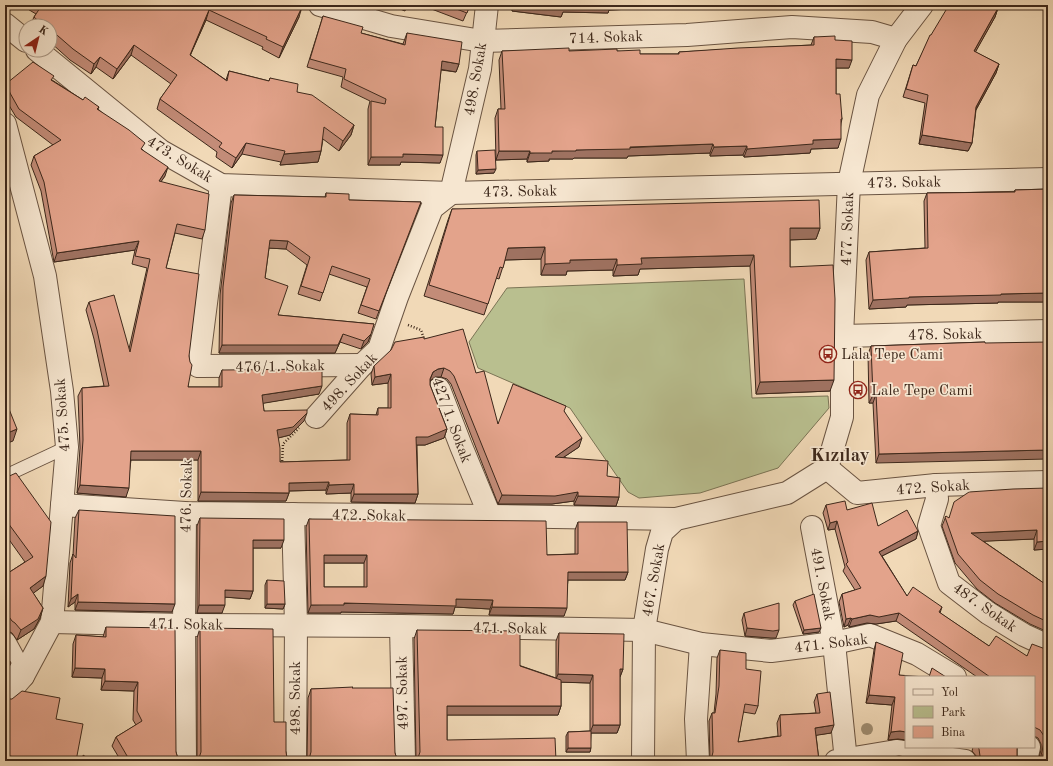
<svg xmlns="http://www.w3.org/2000/svg" width="1053" height="766" font-family="'Old Standard TT',serif">
<style>
.green{fill:#b9bf8f;stroke:#7b7455}
.lines{fill:none;stroke-linecap:round;stroke-linejoin:round}
.service-casing{stroke:#6a5442;stroke-width:14}
.minor-casing{stroke:#6a5442;stroke-width:24}
.tertiary-casing{stroke:#6a5442;stroke-width:24}
.path{stroke:#3d281b;stroke-width:2.5;stroke-dasharray:1 2;stroke-linecap:butt}
.service{stroke:#f6e6d0;stroke-width:12}
.minor{stroke:#f6e6d0;stroke-width:22}
.tertiary{stroke:#f6e6d0;stroke-width:22}
.tree{fill:#9f8d71}
.wall{fill:#c38c78;stroke:#3d281b;fill-rule:evenodd}
.shaded-wall{fill:#9f7261;stroke:#3d281b}
.building{fill:#e3a38b;stroke:#3d281b;fill-rule:evenodd}
.labels{text-anchor:middle;stroke-width:3.5;stroke-linejoin:round;paint-order:stroke}
.street-label{font-size:15px;fill:#3d281b;stroke:#f6e6d0}
.poi-label{font-size:15px;fill:#3d281b;stroke:#f6e6d0;text-anchor:start}
.district-label{font-size:19px;font-weight:bold;fill:#3d281b;stroke:#f6e6d0}
</style>
<rect width="100%" height="100%" fill="#f1d9b7"/>
<filter id="stains"><feTurbulence type="fractalNoise" baseFrequency=".005" numOctaves="4"/><feColorMatrix values="0 0 0 0 .2 0 0 0 0 .09 0 0 0 0 .02 0 0 0 .5 -.17"/></filter>
<radialGradient id="worn" r=".72"><stop offset=".6" stop-color="#630" stop-opacity="0"/><stop offset="1" stop-color="#630" stop-opacity=".3"/></radialGradient>
<polygon class="green" points="744,279 752,398 828,396 829,408 778,468 700,493 639,498 628,492 570,408 478,368 469,342 507,288"/>
<g class="lines">
<defs>
<polyline id="service" points="5,476 67,447"/>
<g id="minor">
<polyline points="320,5 391,26 482,41 687,35 792,27 872,32 896,39"/>
<polyline points="5,24 26,41"/>
<polyline points="37,50 161,151 221,185 451,193 1048,179"/>
<polyline points="5,124 45,276 62,391 67,447 52,622 23,676 5,697"/>
<polyline points="221,185 198,366 362,365"/>
<polyline points="842,336 1048,331"/>
<polyline points="439,389 461,446 490,516"/>
<polyline points="316,417 362,365 379,349 397,297 432,208 451,193 480,69 487,5"/>
<polyline points="827,468 857,493 936,485 1048,482"/>
<polyline points="936,485 937,499 929,526 949,583 988,613 1024,635 1048,646"/>
<polyline points="62,505 185,513 490,516 676,519"/>
<polyline points="293,514 296,625 295,761"/>
<polyline points="812,527 834,643 846,761"/>
<polyline points="52,622 184,625 401,626 644,630 701,644 771,651 834,643 870,635 917,654 955,677"/>
<polyline points="401,626 404,761"/>
<polyline points="5,643 23,676"/>
<polyline points="185,761 184,625 185,513"/>
<polyline points="698,761 696,719 701,644"/>
<polyline points="836,761 896,751 965,761"/>
<polyline points="1026,761 1029,747"/>
</g>
<polyline id="tertiary" points="643,761 644,630 657,549 662,532 676,519 787,493 827,468 842,417 842,336 849,183 868,95 896,39 922,5"/>
</defs>
<use href="#service" class="service-casing"/>
<use href="#minor" class="minor-casing"/>
<use href="#tertiary" class="tertiary-casing"/>
<g class="path">
<polyline points="408,325 421,330 424,339"/>
<polyline points="282,464 283,444 299,428"/>
<polyline points="186,493 187,458"/>
</g>
<use href="#service" class="service"/>
<use href="#minor" class="minor"/>
<use href="#tertiary" class="tertiary"/>
</g>
<circle class="tree" cx="867" cy="729" r="6"/>
<g class="wall">
<polygon points="23,5 295,5 299,17 279,58 262,49 263,47 206,20 190,55 226,80 229,71 269,81 270,78 297,92 354,125 351,135 339,151 323,139 321,151 318,162 280,165 281,162 242,154 232,168 216,157 217,152 157,109 160,99 171,84 131,55 113,79 96,67 91,74 70,60 50,42 50,26 30,26 34,17 36,14 26,8"/>
<polygon points="390,5 407,5 405,11"/>
<polygon points="421,5 470,5 463,21"/>
<polygon points="512,5 698,5 697,8 658,7 657,8 609,10 608,13 563,12 561,17 512,11"/>
<polygon points="998,8 995,17 975,52 999,64 996,73 976,110 972,143 968,151 919,144 925,103 903,97 913,65 916,66 931,35"/>
<polygon points="323,16 361,33 403,44 407,33 459,64 456,72 441,70 435,127 440,163 401,162 400,165 368,165 368,109 370,101 341,87 343,77 307,67"/>
<polygon points="814,37 835,40 849,68 836,68 836,94 842,119 841,123 838,148 811,149 810,153 744,157 743,155 710,156 710,153 628,156 627,158 574,158 573,159 549,159 549,161 527,162 527,159 496,160 495,118 498,109 501,109 499,60 502,51 617,51 640,54 678,54 679,52 811,45"/>
<polygon points="52,80 83,100 99,107 98,109 143,150 165,176 161,181 205,230 202,239 175,233 166,268 189,356 188,387 219,387 219,378 222,370 319,394 263,403 264,411 304,421 290,435 278,438 280,462 347,460 347,423 350,414 376,415 378,408 388,408 388,383 372,385 371,374 374,366 424,339 476,373 498,424 564,411 579,447 564,457 607,476 619,497 616,506 574,505 574,501 552,504 498,504 451,384 447,379 441,377 435,377 430,381 430,385 447,429 444,438 425,445 417,445 418,494 415,503 351,502 351,493 326,494 326,490 289,491 289,493 286,501 198,501 198,460 131,460 126,497 77,493 80,448 78,396 82,388 104,386 94,339 86,310 89,302 129,349 147,268 132,264 135,250 54,262 41,191 31,165 34,156 53,145 16,117 7,102 5,95 5,89 7,83"/>
<polygon points="477,151 494,173 476,174 476,155"/>
<polygon points="1048,189 1048,302 998,302 998,303 907,305 906,307 869,309 866,260 869,252 925,248 924,201 927,193 1014,192 1015,190"/>
<polygon points="326,193 349,200 421,202 376,319 358,313 367,287 329,274 320,301 298,294 307,265 286,249 269,248 265,278 278,315 374,324 368,342 361,349 340,342 335,353 219,353 220,295 231,203 234,195 325,197"/>
<polygon points="452,209 820,228 816,239 790,240 790,267 830,391 756,394 750,266 640,269 638,275 613,276 613,270 567,271 566,275 541,275 541,259 505,260 499,279 496,278 484,315 424,296 448,220"/>
<polygon points="985,342 876,463 873,403 869,403 868,354 871,346"/>
<polygon points="5,478 43,586 33,593 43,608 40,618 34,629 17,640 12,633 8,631 5,627 5,575 25,562 5,534"/>
<polygon points="1048,488 1048,549 1034,550 1034,539 983,541 1048,586 1048,632 1030,624 995,603 977,589 955,563 942,526 946,516 948,518"/>
<polygon points="826,505 847,510 878,526 918,531 916,539 882,556 907,596 942,607 940,613 989,646 1027,656 1048,650 1048,658 1047,660 1048,661 1048,760 1038,761 1041,750 1041,744 1038,738 1034,736 1034,677 977,677 896,621 876,624 867,623 849,627 848,625 844,627 839,602 842,594 855,590 843,571 845,567 835,529 828,530 823,513"/>
<polygon points="79,510 172,612 75,610 75,602 68,607 70,563 73,554 73,555 75,518"/>
<polygon points="200,518 281,548 253,548 253,591 250,599 225,597 222,613 197,613 197,526"/>
<path d="M309,519l238,36 28,-1v-24l3,-8 50,50 -3,8h-57l-4,36 -75,-1 1,-6 -35,-2 -2,7 -112,-2v1h-33l-2,-86zM324,563h40v24h-40z"/>
<polygon points="267,580 285,604 283,609 265,608 265,585"/>
<polygon points="795,601 819,632 803,634 793,605"/>
<polygon points="744,613 776,638 771,638 745,636 742,620"/>
<polygon points="106,627 176,752 178,759 180,761 121,761 112,746 116,737 136,725 133,720 134,691 101,690 102,678 72,677 73,644 76,635 103,637"/>
<polygon points="200,628 274,722 286,752 287,758 197,760 197,638"/>
<polygon points="417,630 556,678 556,641 559,633 623,669 620,677 620,725 617,733 591,733 590,752 566,752 566,736 568,732 590,731 590,683 561,682 561,706 558,715 447,715 447,740 416,760 414,639"/>
<polygon points="876,642 899,675 906,677 906,740 898,739 888,740 892,705 866,703 874,650"/>
<polygon points="720,650 746,669 758,706 755,714 743,712 738,742 778,736 777,723 780,715 816,713 814,702 817,694 831,733 816,735 819,761 710,761 709,721 712,713 714,713 716,694 717,658"/>
<polygon points="352,688 395,753 397,759 307,760 308,698 311,689"/>
<polygon points="5,699 56,719 76,761 84,761 5,761"/>
<polygon points="973,747 1017,747 1017,758 1019,761 977,761 977,757 972,751"/>
</g>
<g class="shaded-wall">
<polygon points="514,5 698,5 697,8 658,7 657,8 609,10 608,13 563,12 561,17 512,11"/>
<polygon points="302,7 299,17 279,58 283,47"/>
<polygon points="998,8 995,17 971,60 974,51"/>
<polygon points="209,10 206,20 186,65 190,55"/>
<polygon points="134,45 131,55 113,79 117,69"/>
<polygon points="100,57 96,67 91,74 94,64"/>
<polygon points="836,59 852,60 849,68 833,68"/>
<polygon points="442,61 459,64 456,72 439,69"/>
<polygon points="999,64 996,73 973,115 976,107"/>
<polygon points="354,125 351,135 339,151 343,141"/>
<polygon points="922,135 972,143 968,151 919,144"/>
<polygon points="841,139 838,148 811,149 810,153 744,157 747,149 813,140"/>
<polygon points="246,143 242,154 232,168 236,158"/>
<polygon points="713,144 710,153 628,156 627,158 574,158 573,159 549,159 549,161 527,162 530,153 552,151"/>
<polygon points="747,146 743,155 710,156 714,147"/>
<polygon points="321,151 318,162 280,165 284,154"/>
<polygon points="499,151 530,151 527,159 496,160"/>
<polygon points="403,154 443,155 440,163 401,162 400,165 368,165 371,157"/>
<polygon points="168,167 165,176 156,189 159,181"/>
<polygon points="496,169 494,173 476,174 478,170"/>
<polygon points="790,228 820,228 816,239 785,240"/>
<polygon points="270,240 288,241 286,249 267,248"/>
<polygon points="139,241 135,250 54,262 57,253"/>
<polygon points="545,247 541,259 504,260 508,248"/>
<polygon points="754,255 750,266 640,269 638,275 613,276 617,265 641,258"/>
<polygon points="617,259 613,270 567,271 566,275 541,275 545,264 570,260"/>
<polygon points="1048,293 1048,302 998,302 998,303 907,305 906,307 869,309 873,300 909,297 1001,294"/>
<polygon points="343,334 340,342 335,353 219,353 222,345"/>
<polygon points="371,334 368,342 361,349 364,341"/>
<polygon points="444,368 441,377 435,377 430,381 427,387 433,372 438,369"/>
<polygon points="391,374 388,383 372,385 375,377"/>
<polygon points="834,380 830,391 756,394 760,382"/>
<polygon points="322,386 319,394 259,404 262,395"/>
<polygon points="876,394 873,403 869,403 873,395"/>
<polygon points="307,413 304,421 290,435 274,439 277,430"/>
<polygon points="17,429 13,441 5,444 5,434"/>
<polygon points="447,429 444,438 425,445 413,445 416,437"/>
<polygon points="582,438 579,447 552,465 555,457"/>
<polygon points="1048,450 1048,459 876,463 879,454"/>
<polygon points="131,451 201,451 198,460 128,460"/>
<polygon points="329,482 326,490 286,491 289,483"/>
<polygon points="354,484 351,493 326,494 329,485"/>
<polygon points="80,485 129,488 126,497 77,493"/>
<polygon points="201,492 289,493 286,501 198,501"/>
<polygon points="578,492 574,501 552,504 498,504 502,495"/>
<polygon points="354,494 418,494 415,503 351,502"/>
<polygon points="578,496 619,497 616,506 574,505"/>
<polygon points="837,521 835,529 828,530 830,523"/>
<polygon points="1037,530 1034,539 968,542 971,533"/>
<polygon points="918,531 916,539 876,559 879,552"/>
<polygon points="253,540 284,540 281,548 251,548"/>
<polygon points="1048,541 1048,549 1034,550 1037,542"/>
<polygon points="324,555 367,555 364,563 321,563"/>
<polygon points="568,572 628,572 625,580 565,580"/>
<polygon points="46,576 43,586 27,598 30,588"/>
<polygon points="225,590 253,591 250,599 223,597"/>
<polygon points="78,594 75,602 68,607 71,599"/>
<polygon points="456,599 493,600 490,609 455,607 453,614 341,612 341,613 308,613 311,605"/>
<polygon points="78,602 175,604 172,612 75,610"/>
<polygon points="267,604 285,604 283,609 265,608"/>
<polygon points="199,605 225,605 222,613 197,613"/>
<polygon points="492,607 567,608 564,616 489,615"/>
<polygon points="43,608 40,618 34,629 17,640 21,630"/>
<polygon points="899,613 896,621 876,624 867,623 849,627 852,619 870,615"/>
<polygon points="851,618 848,625 844,627 846,619"/>
<polygon points="747,628 779,630 776,638 771,638 745,636"/>
<polygon points="821,628 819,632 803,634 804,630"/>
<polygon points="9,667 6,677 5,678 5,672"/>
<polygon points="75,668 105,669 102,678 72,677"/>
<polygon points="620,669 623,669 620,677 617,677"/>
<polygon points="558,674 593,675 590,683 555,682"/>
<polygon points="105,681 138,682 134,691 101,690"/>
<polygon points="869,695 895,697 892,705 866,703"/>
<polygon points="447,706 561,706 558,715 444,715"/>
<polygon points="593,725 620,725 617,733 590,733"/>
<polygon points="834,725 831,733 812,736 815,728"/>
<polygon points="900,731 906,732 906,740 898,739 888,740 891,732"/>
<polygon points="568,748 591,748 590,752 566,752"/>
<polygon points="1048,753 1048,760 1040,761 1043,754"/>
</g>
<g class="building">
<polygon points="42,5 295,5 302,7 283,47 266,39 267,37 209,10 190,55 227,81 229,71 269,81 270,78 298,84 297,92 312,95 354,125 343,141 324,127 321,151 284,154 285,151 246,143 236,158 219,147 222,143 160,99 177,75 134,45 117,69 100,57 94,64 73,49 50,29 50,26 44,26 34,17"/>
<polygon points="446,5 470,5 467,13"/>
<polygon points="538,5 565,5 565,8"/>
<polygon points="949,5 992,5 998,8 974,51 999,64 976,107 972,143 922,135 928,95 906,89 913,65 916,66 930,35 931,35"/>
<polygon points="323,16 363,27 361,33 405,45 407,33 462,42 459,64 442,61 435,127 443,127 443,155 403,154 403,157 371,157 371,101 385,104 386,99 344,79 346,69 310,59"/>
<polygon points="835,36 835,40 852,41 852,60 836,59 836,94 840,94 842,119 841,119 841,139 813,140 813,144 747,149 747,146 714,147 713,144 630,147 630,149 576,150 576,151 552,151 552,153 530,153 530,151 499,151 498,109 505,109 502,51 569,48 569,51 617,49 617,51 640,50 640,54 679,54 679,52 738,48 814,45 814,37"/>
<polygon points="33,62 54,76 51,80 83,100 85,97 99,107 97,109 129,130 145,143 141,149 168,167 159,181 209,194 205,230 177,224 166,268 199,274 189,356 190,362 192,365 188,387 222,387 222,370 322,369 322,386 262,395 264,411 307,410 307,413 293,427 277,430 280,448 280,462 350,460 350,414 378,415 378,408 391,408 391,374 375,377 374,366 391,350 395,342 424,337 424,339 463,329 476,373 484,371 498,424 513,384 566,406 564,411 582,438 555,457 608,461 607,476 620,478 619,497 578,496 578,492 555,496 502,495 454,376 450,371 444,368 438,369 433,372 430,379 430,385 447,429 428,437 416,437 418,494 354,494 354,484 329,485 329,482 289,483 289,493 201,492 201,451 131,451 129,488 80,485 83,440 82,388 109,386 97,330 89,302 114,295 130,352 150,259 135,256 139,241 57,253 44,182 34,156 61,140 19,109 10,93 7,83"/>
<polygon points="495,150 496,169 478,170 477,151"/>
<polygon points="1048,189 1048,293 1001,294 1001,295 909,297 909,298 873,300 869,252 928,248 927,193 1015,192 1015,190"/>
<polygon points="326,193 349,194 349,200 421,202 379,311 361,305 370,279 332,266 323,293 301,286 310,257 288,241 270,240 265,278 288,286 278,315 374,324 371,334 364,341 343,334 338,345 222,345 223,287 234,195 326,197"/>
<polygon points="819,200 820,228 790,228 790,267 833,265 835,299 834,380 760,382 754,255 641,258 642,264 617,265 617,259 570,260 570,263 545,264 545,247 508,248 503,268 500,267 488,304 429,285 452,209"/>
<polygon points="985,342 985,343 1048,342 1048,450 879,454 876,394 873,395 871,346"/>
<polygon points="5,399 17,429 5,434"/>
<polygon points="16,473 51,522 46,576 30,588 43,608 38,619 21,630 15,623 12,621 5,611 5,575 33,557 8,523 5,525 5,478"/>
<polygon points="1048,488 1048,541 1037,542 1037,530 971,533 1048,586 1048,622 1033,615 998,594 980,580 958,554 945,517 946,516 949,518 954,502 969,492 1013,489"/>
<polygon points="845,501 847,510 872,503 878,526 907,510 918,531 879,552 907,596 913,587 942,607 939,612 989,646 996,636 1027,656 1032,644 1048,650 1048,657 1046,660 1048,661 1048,753 1043,754 1044,761 1038,761 1041,756 1044,742 1044,736 1040,730 1034,727 1034,677 990,677 899,613 879,617 870,615 852,619 851,618 846,619 842,594 861,588 846,564 848,562 837,521 830,523 826,505"/>
<polygon points="79,510 175,516 175,604 78,602 78,594 71,599 73,554 76,558"/>
<polygon points="200,518 284,519 284,540 253,540 253,591 225,590 225,605 199,605"/>
<path d="M309,519l237,2 1,34 31,-1v-32h49l1,50h-60l-1,36 -75,-1 1,-7 -37,-1v7l-112,-3v2h-33zM324,555h43v32h-43z"/>
<polygon points="267,580 284,581 285,604 267,604"/>
<polygon points="814,594 821,628 804,630 795,601"/>
<polygon points="779,603 779,630 773,631 747,628 744,613"/>
<polygon points="106,627 175,628 176,752 178,759 180,761 130,761 116,737 142,721 137,711 138,682 105,681 105,669 75,668 76,635 106,637"/>
<polygon points="200,628 273,629 274,722 286,722 286,752 287,758 290,761 196,761 199,758 201,752"/>
<polygon points="417,630 520,631 520,666 561,680 561,706 447,706 447,740 555,738 556,761 415,761 418,758 420,752"/>
<polygon points="559,633 624,634 623,669 620,669 620,725 593,725 593,675 558,674"/>
<polygon points="876,642 903,653 899,675 925,677 906,677 906,732 900,731 891,732 895,697 869,695"/>
<polygon points="720,650 746,653 746,669 761,671 758,706 745,704 738,742 781,736 780,715 820,713 817,694 830,692 834,725 815,728 819,761 711,761 711,760 713,752 712,713 715,713 719,686"/>
<polygon points="5,653 11,663 9,667 5,672"/>
<polygon points="932,668 946,677 929,677"/>
<polygon points="353,687 352,688 393,688 395,753 397,759 399,761 306,761 309,759 311,752 311,689"/>
<polygon points="22,691 60,698 56,719 83,724 76,761 84,755 84,761 24,761 24,759 5,755 5,699 12,699"/>
<polygon points="591,731 591,748 568,748 568,732"/>
<polygon points="978,747 1017,747 1017,758 1019,761 978,761 980,756 979,749"/>
<polygon points="899,756 933,761 886,761 886,758"/>
</g>
<defs>
<symbol id="bus-ring" viewBox="-11 -11 22 22"><circle r="9.5" fill="#f6e6d0" stroke="#8f2418" stroke-width="1.5"/><path d="M-5-6H5V4H4V6H2V4H-2V6H-4V4H-5ZM-3.5-4V0h7V-4ZM-3.5 1.2v1.5H-2V1.2ZM2 1.2v1.5H3.5V1.2Z" fill="#8f2418"/></symbol>
</defs>
<g fill-rule="evenodd">
<use href="#bus-ring" x="818" y="344" width="20" height="20"/>
<use href="#bus-ring" x="848" y="380" width="20" height="20"/>
</g>
<g class="labels">
<g class="street-label">
<text transform="translate(606 37) rotate(-2)" y="5">714. Sokak</text>
<text transform="translate(475 79) rotate(-80)" y="5">498. Sokak</text>
<text transform="translate(180 159) rotate(32)" y="5">473. Sokak</text>
<text transform="translate(904 182) rotate(-1)" y="5">473. Sokak</text>
<text transform="translate(520 191) rotate(-1)" y="5">473. Sokak</text>
<text transform="translate(847 229) rotate(-88)" y="5">477. Sokak</text>
<text transform="translate(945 334) rotate(-1)" y="5">478. Sokak</text>
<text transform="translate(280 366) rotate(-1)" y="5">476/1. Sokak</text>
<text transform="translate(349 382) rotate(-47)" y="5">498. Sokak</text>
<text transform="translate(62 415) rotate(-94)" y="5">475. Sokak</text>
<text transform="translate(452 420) rotate(70)" y="5">427/1. Sokak</text>
<text transform="translate(933 487) rotate(-4)" y="5">472. Sokak</text>
<text transform="translate(186 496) rotate(-89)" y="5">476. Sokak</text>
<text transform="translate(369 515) rotate(1)" y="5">472. Sokak</text>
<text transform="translate(653 580) rotate(-80)" y="5">467. Sokak</text>
<text transform="translate(823 584) rotate(79)" y="5">491. Sokak</text>
<text transform="translate(985 607) rotate(35)" y="5">487. Sokak</text>
<text transform="translate(186 624) rotate(1)" y="5">471. Sokak</text>
<text transform="translate(510 628) rotate(1)" y="5">471. Sokak</text>
<text transform="translate(831 643) rotate(-7)" y="5">471. Sokak</text>
<text transform="translate(402 693) rotate(-91)" y="5">497. Sokak</text>
<text transform="translate(295 698) rotate(-90)" y="5">498. Sokak</text>
</g>
<g class="poi-label">
<text x="841" y="359">Lala Tepe Cami</text>
<text x="871" y="395">Lale Tepe Cami</text>
</g>
<g class="district-label">
<text x="840" y="461">Kızılay</text>
</g>
</g>
<rect width="1053" height="766" fill="none" stroke="#f1d9b7" stroke-width="20"/>
<rect x="6" y="6" width="1041" height="754" fill="none" stroke="#3d281b" stroke-width="2"/>
<rect x="10" y="10" width="1033" height="746" fill="none" stroke="#3d281b"/>
<rect x="905" y="676" width="130" height="72" fill="#f6e6d0" stroke="#ac9a88"/>
<rect x="913" y="689" width="20" height="6" fill="#f6e6d0" stroke="#ac9a88"/>
<text x="941" y="696" font-size="12" fill="#3d281b">Yol</text>
<rect x="913" y="706" width="20" height="12" fill="#b9bf8f" stroke="#ac9a88"/>
<text x="941" y="716" font-size="12" fill="#3d281b">Park</text>
<rect x="913" y="726" width="20" height="12" fill="#e3a38b" stroke="#ac9a88"/>
<text x="941" y="736" font-size="12" fill="#3d281b">Bina</text>
<g transform="translate(38 38) rotate(35)"><circle r="19" fill="#f6e6d0" stroke="#ac9a88"/>
<path d="M0-3L7 15L0 10L-7 15Z" fill="#8f2418"/>
<text y="-6" font-size="11" font-weight="bold" text-anchor="middle" fill="#3d281b">K</text>
</g>
<rect width="100%" height="100%" filter="url(#stains)"/>
<rect width="100%" height="100%" fill="url(#worn)"/>
</svg>
